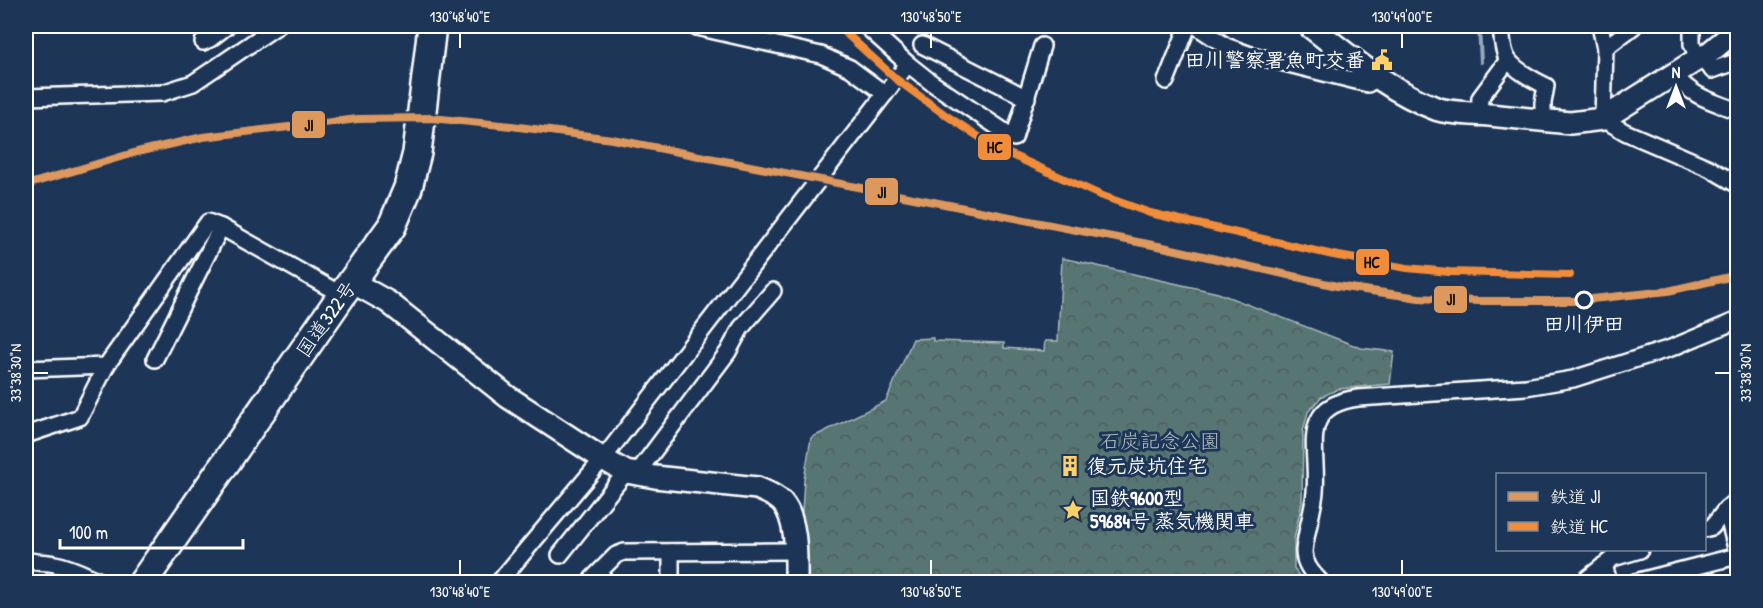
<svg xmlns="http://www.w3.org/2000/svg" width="1763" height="608" font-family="'Patrick Hand','Klee One',sans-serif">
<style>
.forest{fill:url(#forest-crowns);stroke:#abbab9;stroke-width:1.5}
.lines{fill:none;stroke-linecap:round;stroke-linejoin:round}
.stream{stroke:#95aabe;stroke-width:4}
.street-casing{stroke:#fff;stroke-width:20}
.secondary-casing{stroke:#fff;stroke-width:26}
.primary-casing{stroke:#fff;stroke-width:27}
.highway-casing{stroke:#fff;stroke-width:32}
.street{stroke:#1d3557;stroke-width:15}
.secondary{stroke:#1d3557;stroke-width:21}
.primary{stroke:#1d3557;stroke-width:22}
.highway{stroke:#1d3557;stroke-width:27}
.rail-1-casing{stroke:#1d3557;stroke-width:12}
.rail-2-casing{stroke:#1d3557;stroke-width:12}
.rail-1{stroke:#dd985e;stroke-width:8}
.rail-2{stroke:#f18c3b;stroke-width:8}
.ticks{fill:none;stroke:#fff;stroke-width:2}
.stop-dot{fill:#1d3557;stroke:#fff;stroke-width:3}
.labels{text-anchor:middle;stroke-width:6;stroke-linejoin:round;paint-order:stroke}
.poi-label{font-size:20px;font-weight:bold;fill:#fff;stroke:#1d3557;text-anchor:start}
.street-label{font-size:20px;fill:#fff;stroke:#1d3557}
.stop-label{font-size:20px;font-weight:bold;fill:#fff;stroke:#1d3557}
.park-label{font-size:20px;fill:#b3c1c0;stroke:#1d3557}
.line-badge{stroke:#1d3557;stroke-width:2}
.pale-badge-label{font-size:16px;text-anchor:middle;font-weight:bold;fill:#111}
.neatline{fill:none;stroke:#fff;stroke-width:2}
.ticks-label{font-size:15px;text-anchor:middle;fill:#fff}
</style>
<defs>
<pattern id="forest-crowns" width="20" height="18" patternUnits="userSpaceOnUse" patternTransform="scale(1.5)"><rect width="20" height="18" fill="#577573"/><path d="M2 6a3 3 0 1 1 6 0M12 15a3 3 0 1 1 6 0" fill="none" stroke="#505c5c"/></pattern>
</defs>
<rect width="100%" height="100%" fill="#1d3557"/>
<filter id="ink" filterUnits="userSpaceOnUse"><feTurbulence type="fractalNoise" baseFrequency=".0167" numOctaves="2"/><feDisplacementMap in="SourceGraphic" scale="12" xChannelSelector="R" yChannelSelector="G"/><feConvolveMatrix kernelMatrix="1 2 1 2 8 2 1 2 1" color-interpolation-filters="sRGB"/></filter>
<g filter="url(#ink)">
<polygon class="forest" points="1062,258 1218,293 1361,348 1394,352 1390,384 1338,389 1321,397 1308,412 1303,431 1302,502 1294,539 1294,568 1303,582 804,582 802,512 804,480 811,438 886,401 913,339 933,338 933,341 1004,343 1004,348 1044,351 1045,341 1058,341"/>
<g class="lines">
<polyline class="stream" points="1479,26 1481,62"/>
<defs>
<g id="street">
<polyline points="692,26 821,55 850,68 885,94"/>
<polyline points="866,26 908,64 932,83 1014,138 1042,46"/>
<polyline points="1196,26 1226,46 1248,54 1368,84 1377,78"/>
<path d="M1501,26c1,10 1,23 6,32 7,12 27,22 39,28l-3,17v18"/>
<polyline points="1600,26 1605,48"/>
<polyline points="1634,26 1605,48 1603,119 1625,132 1709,168 1738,185"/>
<polyline points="1692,26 1692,44 1698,59"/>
<polyline points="203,42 210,39 227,26"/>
<polyline points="922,45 1027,98"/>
<polyline points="1704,57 1712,70 1738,61"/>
<path d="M1673,74c21,24 36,26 65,37"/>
<polyline points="1166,81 1188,26"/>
<polyline points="26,97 162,93 193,83 277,26"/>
<polyline points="1479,114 1480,98 1508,60"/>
<polyline points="155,359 221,227"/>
<polyline points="26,369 106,366 208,222 221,227 342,295"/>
<polyline points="26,435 80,417 106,366"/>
<polyline points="638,474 641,468 728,352 741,328 773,291"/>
<polyline points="1726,509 1738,556"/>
<polyline points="1704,529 1712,527 1726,509 1738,499"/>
<polyline points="560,555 626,472"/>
<path d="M26,560c10,3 19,2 29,4 17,3 33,12 47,18"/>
<polyline points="1604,565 1609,582"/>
<polyline points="499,582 606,455 908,64"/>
<polyline points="592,582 592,579 616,555 624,552 796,551"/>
<polyline points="671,582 671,552"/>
<path d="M1321,582c-9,-9 -17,-18 -17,-31 2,-20 9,-39 11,-59 4,-43 -18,-86 43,-94l168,-11 47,-8 98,-31 67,-28"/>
<polyline points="1583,582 1613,558 1640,550"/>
<polyline points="1635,582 1737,556"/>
</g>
<g id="secondary">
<polyline points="1479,114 1570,123 1603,119 1698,59 1704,57 1738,29"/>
<path d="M352,282l36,20 120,95 95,62 23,13 29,5 102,11c9,4 18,7 25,14 16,18 14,58 14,80"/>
</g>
<path id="primary" d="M1310,26c39,30 79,65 127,83 13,4 28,4 42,5"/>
<polyline id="highway" points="143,582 342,295 392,226 408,188 417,153 432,26"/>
</defs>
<use href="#street" class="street-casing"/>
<use href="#secondary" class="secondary-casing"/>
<use href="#primary" class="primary-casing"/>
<use href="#highway" class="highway-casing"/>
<use href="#street" class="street"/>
<use href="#secondary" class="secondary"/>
<use href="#primary" class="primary"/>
<use href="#highway" class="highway"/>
<defs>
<polyline id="rail-1" points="26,185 137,152 203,137 358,119 431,118 511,126 612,139 1163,247 1337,286 1419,298 1477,301 1573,301 1668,291 1738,275"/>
<polyline id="rail-2" points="838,26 896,79 944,114 996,148 1100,195 1150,213 1333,255 1407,268 1449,272 1570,275"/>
</defs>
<use href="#rail-1" class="rail-1-casing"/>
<use href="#rail-2" class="rail-2-casing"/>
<use href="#rail-1" class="rail-1"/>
<use href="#rail-2" class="rail-2"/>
</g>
</g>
<path class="ticks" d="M460,33v15M931,33v15M1402,33v15M33,373h15M1715,373h15M460,560v15M931,560v15M1402,560v15"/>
<defs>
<symbol id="civic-bare" viewBox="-9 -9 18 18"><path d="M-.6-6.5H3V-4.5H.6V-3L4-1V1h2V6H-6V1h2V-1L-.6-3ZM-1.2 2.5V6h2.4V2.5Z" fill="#ffd166" stroke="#1d3557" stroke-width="2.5" paint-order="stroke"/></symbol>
<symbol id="building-bare" viewBox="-9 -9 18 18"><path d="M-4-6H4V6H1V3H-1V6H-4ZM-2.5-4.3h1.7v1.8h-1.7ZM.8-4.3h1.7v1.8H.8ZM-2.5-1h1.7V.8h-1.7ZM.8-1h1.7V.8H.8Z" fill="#ffd166" stroke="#1d3557" stroke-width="2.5" paint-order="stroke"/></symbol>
<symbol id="sight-bare" viewBox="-9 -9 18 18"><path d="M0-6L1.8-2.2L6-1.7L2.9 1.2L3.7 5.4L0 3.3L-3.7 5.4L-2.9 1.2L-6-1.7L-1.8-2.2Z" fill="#ffd166" stroke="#1d3557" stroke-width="2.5" paint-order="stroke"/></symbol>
</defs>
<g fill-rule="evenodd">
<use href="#civic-bare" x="1367" y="45" width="30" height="30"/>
<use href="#building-bare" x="1055" y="451" width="30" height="30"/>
<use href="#sight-bare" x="1058" y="495" width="30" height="30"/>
</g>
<circle class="stop-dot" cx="1584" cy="300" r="8"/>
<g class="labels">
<g class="poi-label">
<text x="1365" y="67" text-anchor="end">田川警察署魚町交番</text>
<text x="1087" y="473">復元炭坑住宅</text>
<text x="1090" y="505">国鉄9600型<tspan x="1090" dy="23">59684号 蒸気機関車</tspan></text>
</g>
<g class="street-label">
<text transform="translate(326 319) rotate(-55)" y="7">国道322号</text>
</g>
<g class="stop-label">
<text x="1584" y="331">田川伊田</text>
</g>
<g class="park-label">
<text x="1160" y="448">石炭記念公園</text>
</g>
</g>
<g class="line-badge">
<rect x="291" y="110" width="35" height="29" rx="6" fill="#dd985e"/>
<rect x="977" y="133" width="35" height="28" rx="6" fill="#f18c3b"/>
<rect x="864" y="177" width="35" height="29" rx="6" fill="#dd985e"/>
<rect x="1355" y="248" width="35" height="28" rx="6" fill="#f18c3b"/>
<rect x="1433" y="285" width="35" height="29" rx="6" fill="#dd985e"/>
</g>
<g class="pale-badge-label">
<text x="309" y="131">JI</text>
<text x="995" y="153">HC</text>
<text x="882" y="198">JI</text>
<text x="1372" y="268">HC</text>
<text x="1451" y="305">JI</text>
</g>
<rect width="1763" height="608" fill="none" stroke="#1d3557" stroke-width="66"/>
<rect x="1496" y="473" width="210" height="78" fill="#1d3557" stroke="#77869a" stroke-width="1.5"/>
<rect x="1508" y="492" width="30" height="9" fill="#dd985e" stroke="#77869a" stroke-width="1.5"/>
<text x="1550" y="503" font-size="18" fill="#ffffff">鉄道 JI</text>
<rect x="1508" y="522" width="30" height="9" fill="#f18c3b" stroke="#77869a" stroke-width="1.5"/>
<text x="1550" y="533" font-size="18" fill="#ffffff">鉄道 HC</text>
<g transform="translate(1676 87)" stroke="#1d3557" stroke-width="4.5" paint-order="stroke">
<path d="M0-4.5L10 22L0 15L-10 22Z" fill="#ffffff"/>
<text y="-9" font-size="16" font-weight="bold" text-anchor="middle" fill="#ffffff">N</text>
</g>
<path d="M60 539v9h183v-9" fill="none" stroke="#ffffff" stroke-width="3"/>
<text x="69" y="539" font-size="18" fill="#ffffff" stroke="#1d3557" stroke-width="4.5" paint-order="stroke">100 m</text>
<rect x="33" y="33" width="1697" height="542" class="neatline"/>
<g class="ticks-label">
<text x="460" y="22">130°48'40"E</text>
<text x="931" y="22">130°48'50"E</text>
<text x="1402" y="22">130°49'00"E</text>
<text transform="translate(16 373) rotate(-90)" y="5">33°38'30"N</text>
<text transform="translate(1746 373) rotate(-90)" y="5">33°38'30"N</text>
<text x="460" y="597">130°48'40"E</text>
<text x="931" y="597">130°48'50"E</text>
<text x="1402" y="597">130°49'00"E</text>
</g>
</svg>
